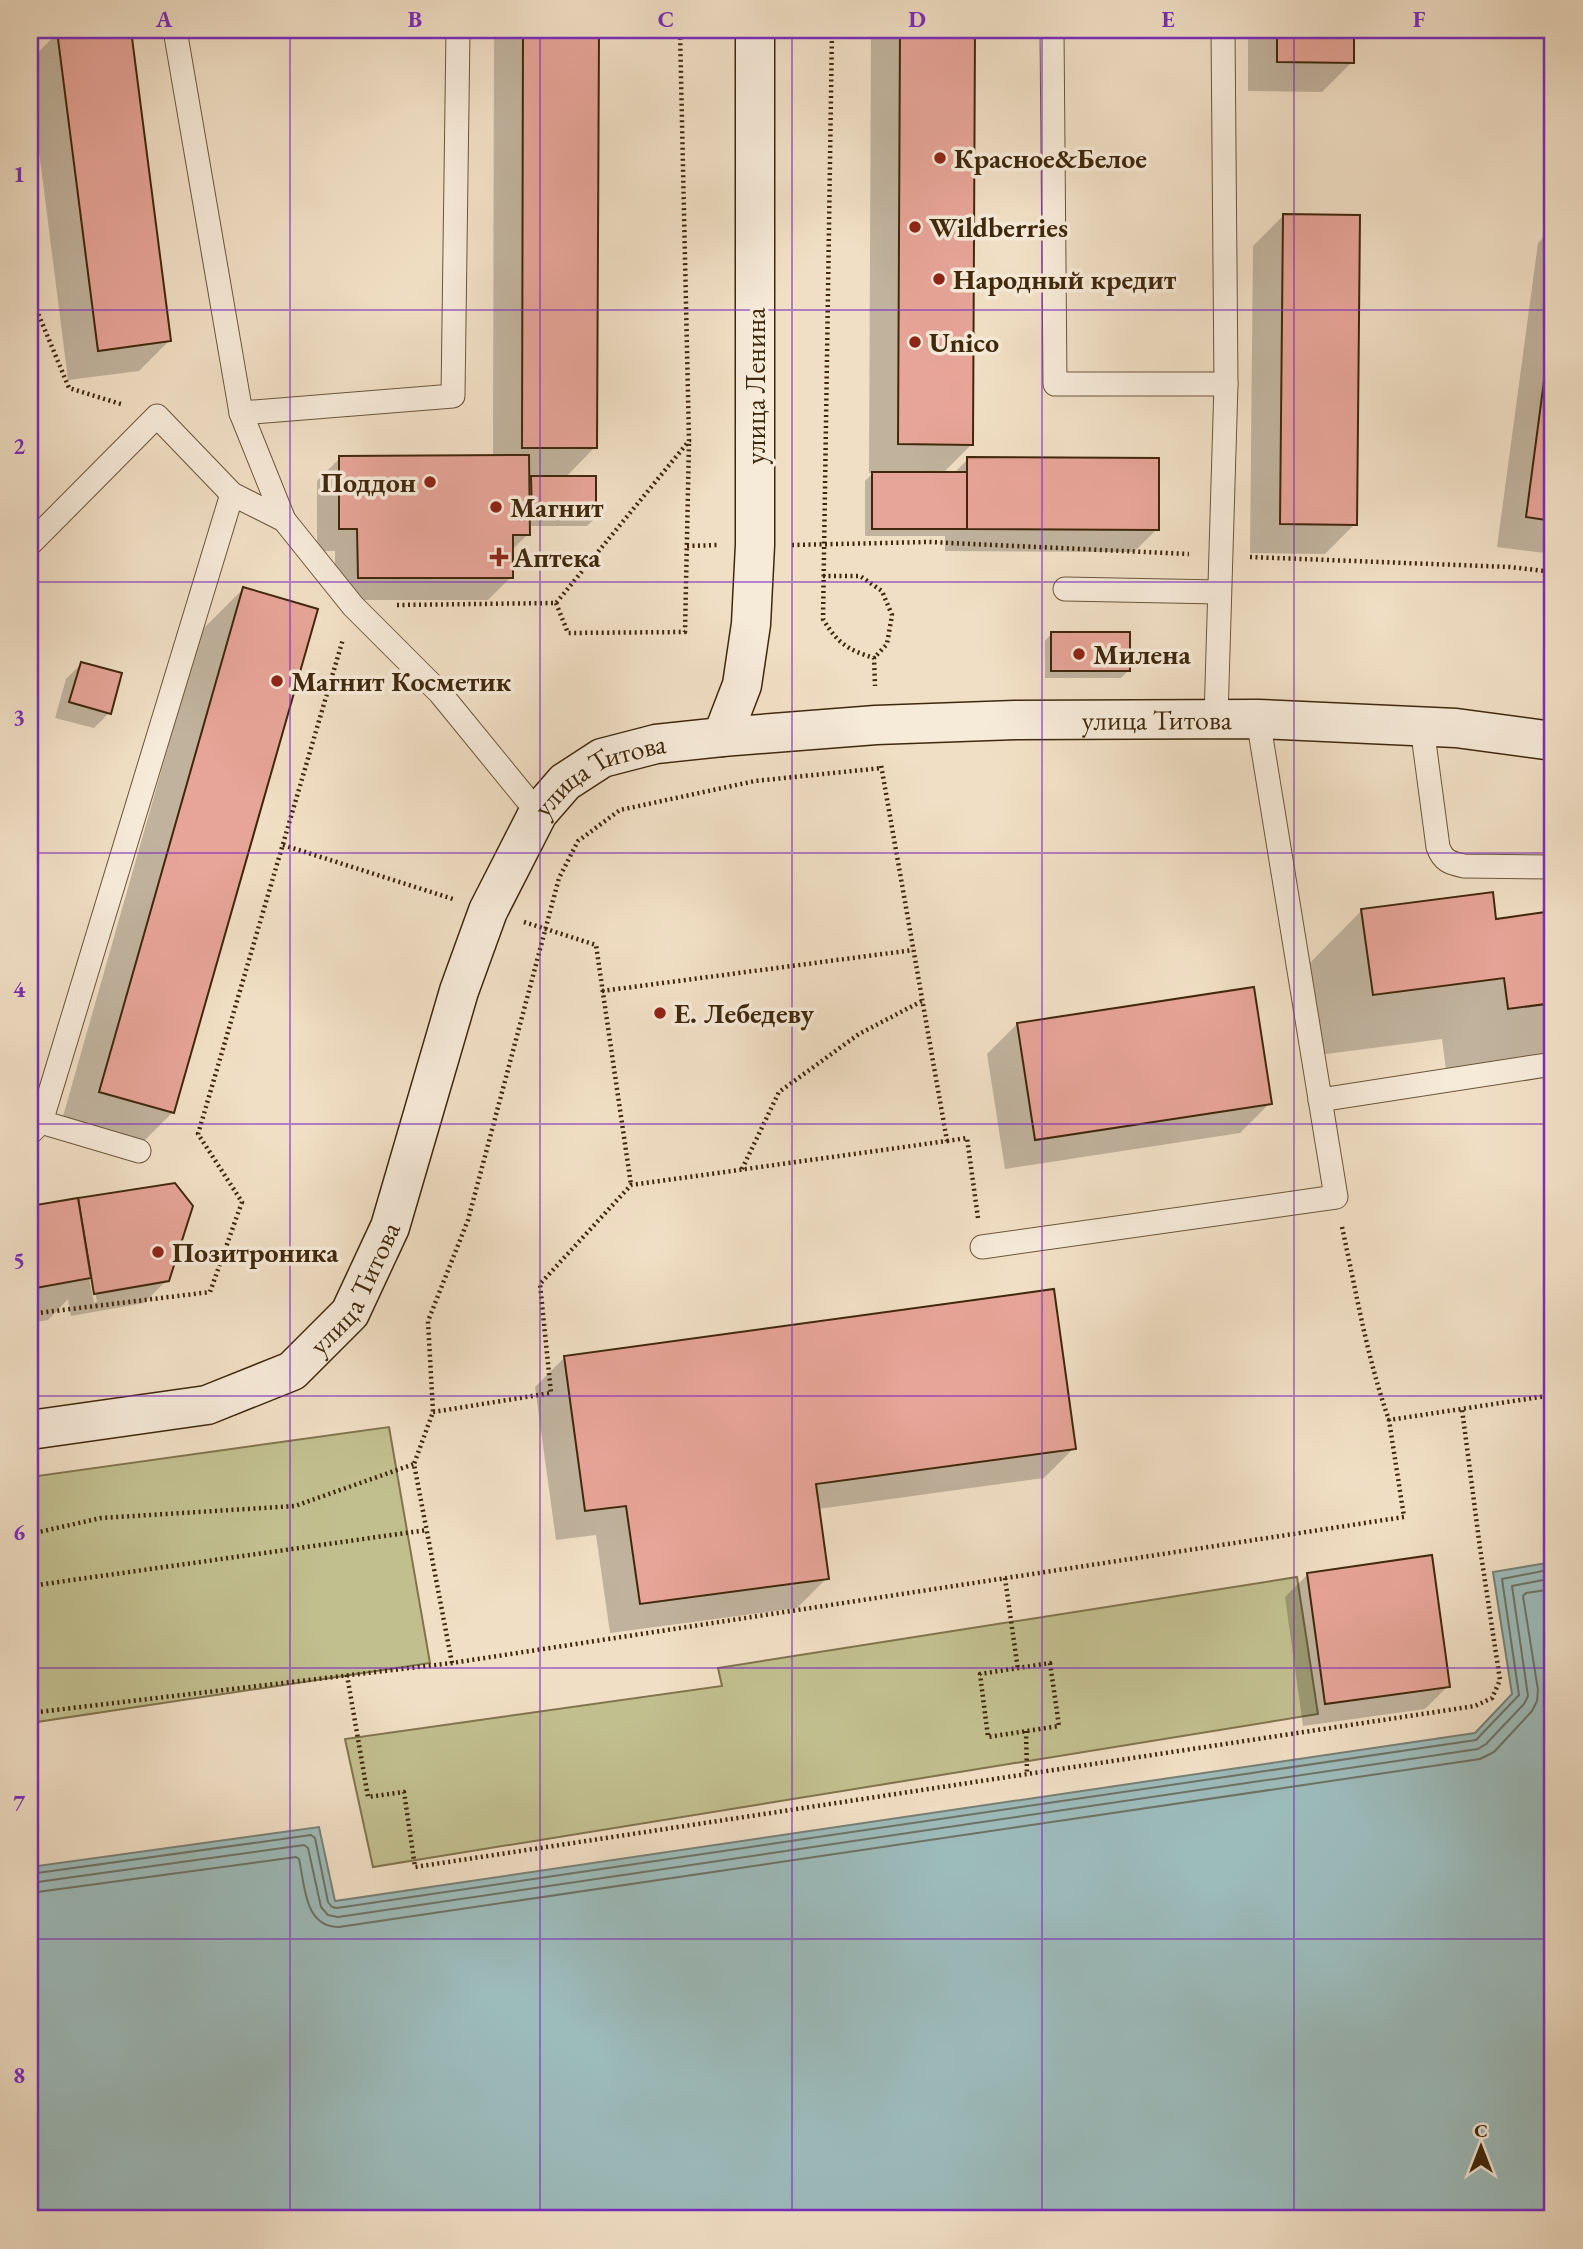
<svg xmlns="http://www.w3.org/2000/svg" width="1583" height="2249" font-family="'EB Garamond',serif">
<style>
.green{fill:#c2bf8f;stroke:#81744e;stroke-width:2}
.water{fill:#9cbbbb;stroke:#778075;stroke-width:2}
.shadow{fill:#0003;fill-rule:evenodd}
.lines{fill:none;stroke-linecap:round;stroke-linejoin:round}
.shore{stroke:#6e7264;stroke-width:2}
.building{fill:#e7a498;stroke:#40280c;stroke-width:2}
.lane-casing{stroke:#6c563a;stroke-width:25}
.secondary-casing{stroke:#40280c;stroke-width:41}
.path{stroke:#40280c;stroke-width:4.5;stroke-dasharray:2 3.5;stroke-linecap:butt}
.lane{stroke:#f6ead9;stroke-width:23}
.secondary{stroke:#f6ead9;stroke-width:38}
.grid{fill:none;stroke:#7b2cbf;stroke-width:2;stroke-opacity:0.55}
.poi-dot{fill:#8f2418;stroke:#f6ead9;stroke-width:2.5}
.labels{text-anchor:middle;stroke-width:7;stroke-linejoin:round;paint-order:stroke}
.poi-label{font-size:28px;font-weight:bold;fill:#40280c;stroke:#f6ead9;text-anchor:start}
.street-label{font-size:28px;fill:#40280c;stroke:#f6ead9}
.neatline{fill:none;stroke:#7b2cbf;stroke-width:2.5}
.grid-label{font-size:23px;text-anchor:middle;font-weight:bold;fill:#7b2cbf}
</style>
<rect width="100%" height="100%" fill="#f1dfc5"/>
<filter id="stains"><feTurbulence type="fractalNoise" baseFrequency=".00286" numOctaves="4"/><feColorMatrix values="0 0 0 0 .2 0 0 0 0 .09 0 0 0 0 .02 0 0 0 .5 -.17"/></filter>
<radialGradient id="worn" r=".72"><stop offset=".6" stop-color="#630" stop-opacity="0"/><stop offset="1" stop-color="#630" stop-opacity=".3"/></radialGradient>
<g class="green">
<polygon points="389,1427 430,1663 30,1723 30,1477"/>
<polygon points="1297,1577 1318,1714 373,1867 345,1739 722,1686 718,1668"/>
</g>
<polygon class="water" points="1553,1562 1553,2219 30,2219 30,1867 319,1827 335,1901 1475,1733 1512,1694 1493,1572"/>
<g class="shadow">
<polygon points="83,30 129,30 169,341 139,371 68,380 30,80 30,61 57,33"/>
<polygon points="494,30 597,30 595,447 565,478 594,519 587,526 528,526 528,534 511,551 511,577 488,600 335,600 335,551 317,551 317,481 340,458 493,457"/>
<polygon points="871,30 973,30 972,444 942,474 953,474 968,459 1157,529 1134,552 945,551 945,536 865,536 865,481 873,473 869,473"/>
<polygon points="1248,30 1353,30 1352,62 1322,92 1248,91"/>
<polygon points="1283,216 1355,524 1325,554 1250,553 1253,246"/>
<polygon points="1553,227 1553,554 1497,547 1538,243"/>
<polygon points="243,589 173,1112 131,1154 58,1134 201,631"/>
<polygon points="1052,633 1128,671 1121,678 1045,678 1045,641"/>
<polygon points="81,664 109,713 94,728 55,718 66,679"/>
<polygon points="1362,910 1495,921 1553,913 1553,1057 1446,1070 1442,1039 1311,1056 1300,973"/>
<polygon points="1017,1024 1270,1103 1240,1133 1005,1169 987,1054"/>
<path d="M174,1184l-7,96 -23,23 -73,13 -3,-17 -20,21 -18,3v-115zM92,1275l5,27 -3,1 -5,-25z"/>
<polygon points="565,1357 1074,1448 1044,1478 818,1509 827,1578 797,1608 610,1633 596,1535 556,1540 535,1387"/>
<polygon points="1308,1574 1448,1686 1425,1709 1303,1726 1285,1597"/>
</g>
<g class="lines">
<g class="shore">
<polyline points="30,1874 311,1835 315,1838 328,1902 332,1907 337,1908 1476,1740 1519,1695 1502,1579 1553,1569"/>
<polyline points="30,1883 304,1845 308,1848 321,1907 328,1915 338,1917 1478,1749 1486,1744 1524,1704 1528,1696 1512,1586 1553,1578"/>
<path d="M30,1893l266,-36 3,2c6,26 5,68 40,68l1141,-168 14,-7 38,-41 5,-10 1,-11 -15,-94 3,-3 27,-4"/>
</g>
</g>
<g class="building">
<polygon points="69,30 131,30 171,341 98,351 57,31"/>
<polygon points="523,30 599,30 597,448 522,448"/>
<polygon points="900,30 975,30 973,445 898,444"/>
<polygon points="1277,30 1354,30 1354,63 1277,62"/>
<polygon points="1283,214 1360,215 1357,525 1280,524"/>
<polygon points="1553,313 1553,521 1526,517"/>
<polygon points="529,455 530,535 513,535 513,578 358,578 357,529 339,529 339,456"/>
<polygon points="967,457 1159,458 1159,530 967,529"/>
<rect x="872" y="472" width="95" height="57"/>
<polygon points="531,476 596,476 596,519 532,519"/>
<polygon points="243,587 318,609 174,1113 99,1092"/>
<rect x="1051" y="632" width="79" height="39"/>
<polygon points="81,662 122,673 111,714 69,702"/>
<polygon points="1493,892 1496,919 1553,911 1553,1003 1508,1009 1504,978 1373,995 1361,909"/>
<polygon points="1254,987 1272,1104 1035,1140 1017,1023"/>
<polygon points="175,1183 193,1206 169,1281 94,1294 78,1198"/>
<polygon points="78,1198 91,1278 30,1289 30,1206"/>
<polygon points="1054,1289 1076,1449 816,1484 829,1579 640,1604 626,1506 585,1511 564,1356"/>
<polygon points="1432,1555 1450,1687 1325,1704 1307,1573"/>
</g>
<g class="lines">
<defs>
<g id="lane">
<polyline points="175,30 241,413 284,520"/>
<polyline points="1052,30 1055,384 1226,384 1216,718"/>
<polyline points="1223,30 1226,384"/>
<polyline points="241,413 453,396 458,30"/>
<polyline points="30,544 157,416 232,494 284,520 353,606 440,693 538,813"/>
<polyline points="1065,589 1219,592"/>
<path d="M1422,727l16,120c5,14 12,16 26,19l89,1"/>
<polyline points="1320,1100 1553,1064"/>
<polyline points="41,1122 139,1151"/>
<polyline points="30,1133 41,1122 232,494"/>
<polyline points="982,1247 1336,1197 1258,719"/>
</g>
<g id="secondary">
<polyline points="722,737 742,685 751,624 755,545 755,30"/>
<path id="s1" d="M30,1430l177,-25 85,-34 58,-58 40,-86 69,-236 29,-80 50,-98 27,-31 37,-24 54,-14 66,-7 154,-12 139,-5 243,-1 198,9 97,13"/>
</g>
</defs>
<use href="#lane" class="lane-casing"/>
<use href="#secondary" class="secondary-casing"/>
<g class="path">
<path d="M832,30l-9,589c14,24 25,31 51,39l1,28"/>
<polyline points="30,294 69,388 124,405"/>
<polyline points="792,545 929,542 1189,554"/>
<polyline points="687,546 717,545"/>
<polyline points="1250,557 1510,567 1553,572"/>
<polyline points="823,576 860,576 882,591 892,615 887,644 874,658"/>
<polyline points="556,603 568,633 685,632 689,442"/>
<polyline points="397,605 556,603 689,441 680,30"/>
<polyline points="283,845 453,899"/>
<polyline points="524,922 596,945 631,1185"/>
<polyline points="602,991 913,950"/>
<polyline points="947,1141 967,1138 978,1218"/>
<polyline points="742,1169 779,1092 859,1034 922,1001"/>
<path d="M1342,1227c14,64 25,131 47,193"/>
<polyline points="30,1314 210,1292 242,1202 198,1134 343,639"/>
<polyline points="433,1412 551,1393 540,1284 631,1185 947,1141 881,765"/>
<polyline points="30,1534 101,1518 295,1506 414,1464"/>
<polyline points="1005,1578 1018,1670"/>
<polyline points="30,1586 427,1530"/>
<polyline points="452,1663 414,1464 433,1412 428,1321 468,1220 559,878 578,841 620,810 755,781 882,768"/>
<polygon points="1050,1663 1059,1726 988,1737 980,1674"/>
<polyline points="347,1675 368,1797 404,1792 415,1867 1475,1706 1492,1698 1500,1680 1480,1548 1462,1409"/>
<polyline points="30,1713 452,1663 1404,1517 1389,1420 1553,1395"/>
<polyline points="1026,1731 1027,1773"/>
</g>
<use href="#lane" class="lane"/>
<use href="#secondary" class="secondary"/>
</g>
<path class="grid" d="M290,30v2189M540,30v2189M792,30v2189M1042,30v2189M1294,30v2189M30,310h1523M30,582h1523M30,853h1523M30,1124h1523M30,1396h1523M30,1668h1523M30,1939h1523"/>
<g class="poi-dot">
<circle cx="940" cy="158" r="7"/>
<circle cx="915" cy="227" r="7"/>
<circle cx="939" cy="279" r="7"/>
<circle cx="915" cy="342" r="7"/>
<circle cx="430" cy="482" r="7"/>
<circle cx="496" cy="507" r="7"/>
<path d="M495.5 546.5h7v7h7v7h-7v7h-7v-7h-7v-7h7z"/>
<circle cx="1079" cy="654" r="7"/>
<circle cx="277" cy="681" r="7"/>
<circle cx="660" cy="1013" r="7"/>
<circle cx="158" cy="1252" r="7"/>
</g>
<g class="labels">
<g class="poi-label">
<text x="954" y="168">Красное&amp;Белое</text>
<text x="929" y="237">Wildberries</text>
<text x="953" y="289">Народный кредит</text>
<text x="929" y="352">Unico</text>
<text x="416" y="492" text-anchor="end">Поддон</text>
<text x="510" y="517">Магнит</text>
<text x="513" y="567">Аптека</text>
<text x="1093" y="664">Милена</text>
<text x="291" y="691">Магнит Косметик</text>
<text x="674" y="1023">Е. Лебедеву</text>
<text x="172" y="1262">Позитроника</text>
</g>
<g class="street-label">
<text transform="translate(755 386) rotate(-90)" y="10">улица Ленина</text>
<text dy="10" stroke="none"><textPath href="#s1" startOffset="1531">улица Титова</textPath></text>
<text dy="10" stroke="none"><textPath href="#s1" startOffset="964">улица Титова</textPath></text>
<text dy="10" stroke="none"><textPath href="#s1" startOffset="376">улица Титова</textPath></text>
</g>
</g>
<rect width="1583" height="2249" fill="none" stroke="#f1dfc5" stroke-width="77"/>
<g transform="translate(1481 2147)" stroke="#f6ead9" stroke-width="5" paint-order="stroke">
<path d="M0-5L12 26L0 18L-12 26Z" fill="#40280c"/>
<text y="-10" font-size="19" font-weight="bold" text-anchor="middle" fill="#40280c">С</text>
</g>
<rect x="38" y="38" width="1506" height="2172" class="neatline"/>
<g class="grid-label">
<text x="164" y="27">A</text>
<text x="415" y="27">B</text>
<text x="666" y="27">C</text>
<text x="917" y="27">D</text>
<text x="1168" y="27">E</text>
<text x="1419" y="27">F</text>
<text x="19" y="182">1</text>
<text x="19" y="454">2</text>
<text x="19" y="725">3</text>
<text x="19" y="997">4</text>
<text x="19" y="1268">5</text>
<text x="19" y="1540">6</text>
<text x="19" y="1811">7</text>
<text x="19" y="2083">8</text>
</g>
<rect width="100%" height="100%" filter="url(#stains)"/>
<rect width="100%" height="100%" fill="url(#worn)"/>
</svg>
